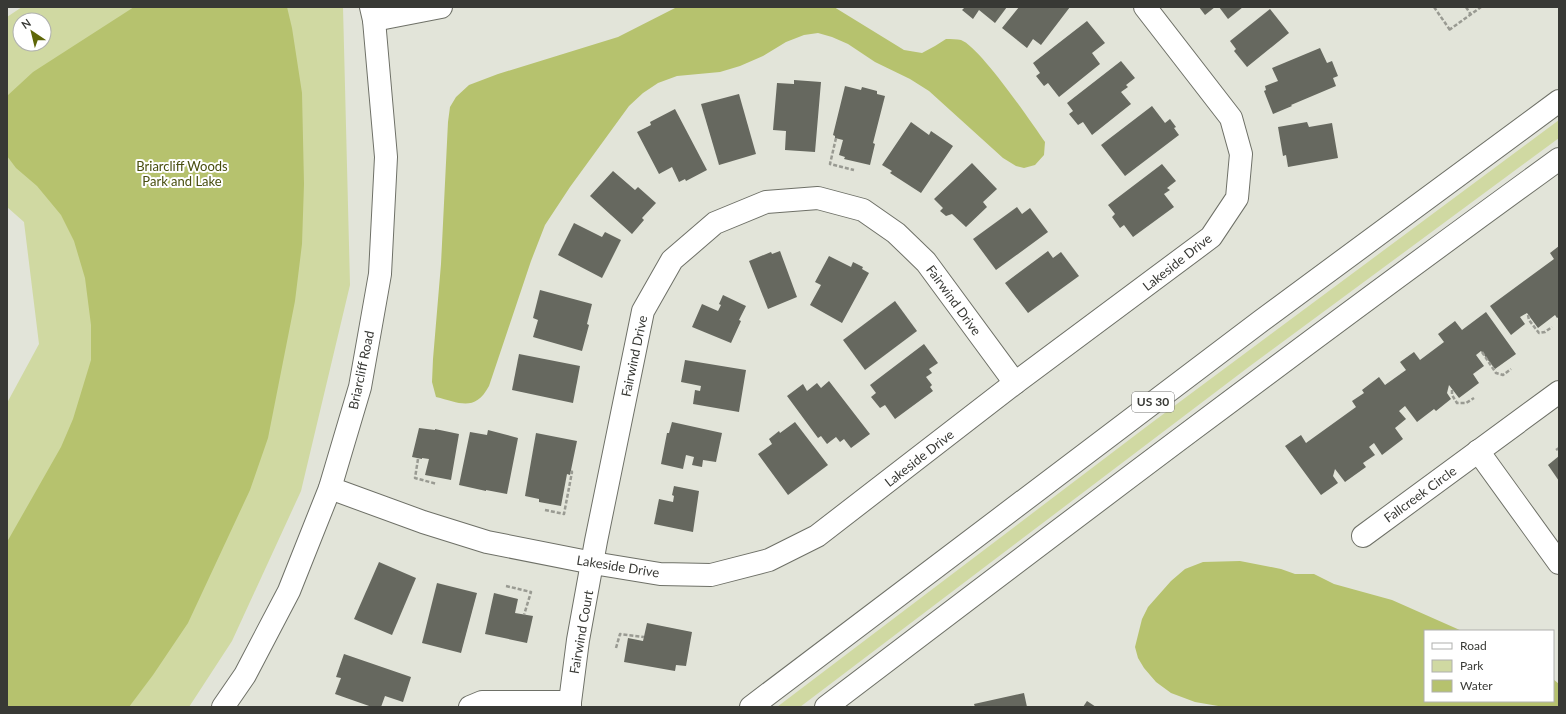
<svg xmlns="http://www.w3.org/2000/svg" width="1566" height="714" font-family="Lato,sans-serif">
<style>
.green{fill:#d0d9a2;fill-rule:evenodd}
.water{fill:#b6c26e}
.building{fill:#66685f}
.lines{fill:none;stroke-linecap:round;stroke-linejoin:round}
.minor-casing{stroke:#6e7067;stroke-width:24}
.major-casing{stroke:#6e7067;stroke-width:24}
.path{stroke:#999a92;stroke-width:2.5;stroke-dasharray:4 2;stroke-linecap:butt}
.minor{stroke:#fff;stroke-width:22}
.major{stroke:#fff;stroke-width:22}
.labels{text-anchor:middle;stroke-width:4;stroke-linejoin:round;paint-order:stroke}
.shield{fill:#fff;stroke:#747472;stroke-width:1}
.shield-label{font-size:12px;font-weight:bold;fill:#383935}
.park-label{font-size:13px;fill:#484e0f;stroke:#fff}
.street-label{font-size:13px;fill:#383935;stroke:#fff}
</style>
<rect width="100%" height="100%" fill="#e2e4d9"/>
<g class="green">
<path d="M22,7h321l7,278 -49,206 -69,150 -43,66h-182v-304l32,-59 -15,-122 -17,-15v-190zM20,20h24v24h-24z"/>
<polygon points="1559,120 1559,138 1250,366 800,707 777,707 1150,424"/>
</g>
<g class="water">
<polygon points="134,7 287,7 292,28 302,93 304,184 302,244 295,301 268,438 250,490 188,623 153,675 129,707 7,707 7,542 61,447 73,419 91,360 91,325 85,278 74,241 61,215 37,186 16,168 7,156 7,96 33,72"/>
<path d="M677,7h157l70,43 18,3 13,-7 11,-7c5,0 11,0 15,1 19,7 70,82 84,102l-1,13 -9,10 -11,3 -8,-2 -13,-8 -74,-67 -19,-12 -35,-17 -27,-18 -16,-7 -14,-4 -14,2 -18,7 -23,14 -23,10 -20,6 -43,4 -19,7 -15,10 -14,13 -59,81 -25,38 -14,36 -42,125c-14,26 -29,17 -53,11l-4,-15 1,-23 8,-95 7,-142 2,-15 6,-10 13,-12 29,-11 120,-37z"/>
<polygon points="1240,561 1281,569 1295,574 1314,574 1334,584 1392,600 1462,631 1425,631 1425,701 1553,701 1553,679 1559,684 1559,707 1224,707 1195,702 1171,693 1156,682 1144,668 1138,658 1135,647 1142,619 1148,607 1171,581 1185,569 1203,562"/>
</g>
<g class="building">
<polygon points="965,7 1007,7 995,23 979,10 973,19 962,10"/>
<polygon points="1019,7 1070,7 1041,45 1033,39 1027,48 1002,28"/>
<polygon points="1199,7 1215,7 1205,15"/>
<polygon points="1219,7 1243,7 1228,19"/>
<polygon points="1270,9 1289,33 1247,67 1234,51 1236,49 1230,41"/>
<polygon points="1087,21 1105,43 1092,53 1100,64 1059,97 1048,83 1044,86 1036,76 1040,73 1033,63"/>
<polygon points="1320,48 1327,63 1332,61 1338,76 1333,78 1336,86 1291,105 1292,106 1273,114 1264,91 1266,90 1265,86 1278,81 1272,68"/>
<polygon points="1121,61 1135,78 1126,85 1128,87 1121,92 1131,104 1092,135 1083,122 1078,125 1069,114 1073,111 1067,103"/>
<polygon points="794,80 821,82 815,152 785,150 786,131 773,130 777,83 794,84"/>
<polygon points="845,86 861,90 862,87 877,91 877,94 885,96 873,143 875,144 870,165 844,159 845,157 839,155 843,140 835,138 835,136 833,135"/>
<polygon points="739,94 756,154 719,165 701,104"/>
<polygon points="1152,106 1165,123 1170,119 1176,127 1174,128 1179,135 1125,176 1101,145"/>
<polygon points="675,109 707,170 686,181 685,179 679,182 672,167 659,174 637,132 651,125 650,122"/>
<polygon points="911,122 929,135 931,131 953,146 921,193 890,173 892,171 882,165"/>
<polygon points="1307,122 1309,127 1332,123 1338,158 1288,167 1286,155 1283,156 1278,127"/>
<polygon points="972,163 997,189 983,202 987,207 966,227 952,214 946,216 940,211 943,208 934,199"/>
<polygon points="1162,164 1176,181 1167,188 1170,190 1164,194 1174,207 1133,237 1124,225 1120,228 1112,217 1115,214 1108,205"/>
<polygon points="613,171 635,190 638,187 656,203 642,218 644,220 632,234 590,196"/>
<polygon points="1017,207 1022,214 1030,208 1048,232 996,270 973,239"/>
<polygon points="574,223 602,237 605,232 621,240 602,278 558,255"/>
<polygon points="1559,246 1559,317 1557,318 1555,315 1538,328 1527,313 1520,317 1525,324 1511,335 1490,306 1554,259 1550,253"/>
<polygon points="780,251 797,297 768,309 749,261 771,252 772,254"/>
<polygon points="1048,251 1053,258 1061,252 1079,276 1028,313 1005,283"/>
<polygon points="829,256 851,267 853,262 863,267 862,269 869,273 842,323 810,305 821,285 815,282"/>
<polygon points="540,290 592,304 587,324 589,325 582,351 533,337 538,320 533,318"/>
<polygon points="723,295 746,306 739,320 741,321 731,343 692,327 702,304 718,311 721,305 719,304"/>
<polygon points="895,301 917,331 865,370 843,340"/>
<polygon points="1486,312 1516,354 1495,369 1481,351 1476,355 1484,366 1473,374 1479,383 1459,398 1449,385 1447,393 1451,399 1436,411 1434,409 1417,422 1405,406 1399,411 1406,419 1395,428 1403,439 1382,455 1374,443 1369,447 1375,455 1363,463 1366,467 1345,482 1335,469 1333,476 1338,483 1321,495 1285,446 1301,435 1306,443 1356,407 1352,401 1364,393 1362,390 1379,377 1385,385 1406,370 1400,362 1414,352 1420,360 1444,342 1438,334 1455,321 1462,330"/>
<polygon points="924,344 938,363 929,369 932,373 926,377 932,385 930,387 933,391 895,419 885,405 880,408 871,397 876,393 870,385"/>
<polygon points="519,354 580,366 573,403 512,390"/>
<polygon points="685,360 746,370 739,412 693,404 695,390 700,391 701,386 681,382"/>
<polygon points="829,381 870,434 851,448 844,439 840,442 836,437 827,444 821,436 818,438 787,396 803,384 807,391 817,383 821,388"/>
<polygon points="672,422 722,433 716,462 703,460 702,467 692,465 694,457 686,455 683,469 661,464 667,433 669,433"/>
<polygon points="795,422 828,465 788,495 758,454 772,444 769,439 779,431 780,433"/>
<polygon points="419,428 435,430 435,429 459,434 451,480 425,475 429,459 422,458 422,459 412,457"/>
<polygon points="488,430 518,438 507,494 486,490 486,491 459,485 470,432 487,435"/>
<polygon points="536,433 577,441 570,475 567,474 561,506 539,502 539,499 525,496"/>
<polygon points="1559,456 1559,481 1548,465"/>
<polygon points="674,486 699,491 693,532 654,524 659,499 673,502 674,496 672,495"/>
<polygon points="379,562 416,578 392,635 354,619"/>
<polygon points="437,583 477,593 461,653 422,643"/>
<polygon points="494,593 518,599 515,613 533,616 527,643 485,634"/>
<polygon points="647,623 692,632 686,666 676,665 675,671 624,662 628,638 643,641"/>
<polygon points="344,654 411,677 403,702 385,696 381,707 372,707 335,694 341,678 336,677"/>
<polygon points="1024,693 1027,707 975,707 974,704"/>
<polygon points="1087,701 1096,707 1083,707"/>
</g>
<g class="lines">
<defs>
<g id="minor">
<polyline points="374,20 441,7"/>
<polyline points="1478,451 1559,563"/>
<polyline points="330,488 423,522 487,542 593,563 660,574 711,575 769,560 817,536 1015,383 1211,237 1237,198 1241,154 1231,118 1145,7"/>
<polyline points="1363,536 1559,392"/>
<polyline points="223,707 245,675 289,591 330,488 360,387 380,274 386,157 374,20 371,7"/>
<polyline points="470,707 482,702 570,702"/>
<polyline points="570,707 570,702 578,640 596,541 643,311 672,260 715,223 766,202 818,198 863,210 896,233 926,262 1015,383"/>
</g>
<g id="major">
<polyline points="751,707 1261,321 1559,101"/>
<path d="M826,707c243,-185 486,-369 733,-548"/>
</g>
</defs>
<use href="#minor" class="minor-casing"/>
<use href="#major" class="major-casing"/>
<g class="path">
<polyline points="1434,7 1450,30"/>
<polyline points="1466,7 1471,15"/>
<polyline points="1449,30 1481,7"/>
<polyline points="836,138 830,164 854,170"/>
<polyline points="1528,315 1529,320 1539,333 1545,332 1552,327"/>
<polyline points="1482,352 1496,373 1503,375 1511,369"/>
<polyline points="1452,390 1452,395 1457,403 1466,403 1474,398"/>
<polyline points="1556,450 1559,448"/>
<polyline points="418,459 415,478 437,484"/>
<polyline points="545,510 564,514 572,472 571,471"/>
<polyline points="506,586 531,592 524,615"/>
<polyline points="616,648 620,634 644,637"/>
</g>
<use href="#minor" class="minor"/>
<use href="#major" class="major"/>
</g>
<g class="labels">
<rect class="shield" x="1132" y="392" width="42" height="20" rx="3"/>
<g class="shield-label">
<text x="1153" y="406">US 30</text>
</g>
<g class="park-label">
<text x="182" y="171">Briarcliff Woods<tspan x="182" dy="15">Park and Lake</tspan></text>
</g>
<g class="street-label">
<text transform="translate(1177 262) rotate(-38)" y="5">Lakeside Drive</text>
<text transform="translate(954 300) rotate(54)" y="5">Fairwind Drive</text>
<text transform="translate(634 356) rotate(-78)" y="5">Fairwind Drive</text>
<text transform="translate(361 370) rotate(-78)" y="5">Briarcliff Road</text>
<text transform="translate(919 458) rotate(-38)" y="5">Lakeside Drive</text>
<text transform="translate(1420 494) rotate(-36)" y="5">Fallcreek Circle</text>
<text transform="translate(618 566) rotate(9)" y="5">Lakeside Drive</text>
<text transform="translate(581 632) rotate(-80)" y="5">Fairwind Court</text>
</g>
</g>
<rect width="1566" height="714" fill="none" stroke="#383935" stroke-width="16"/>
<rect x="1424" y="630" width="130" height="72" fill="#ffffff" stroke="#afb0ae"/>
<rect x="1432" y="643" width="20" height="6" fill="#ffffff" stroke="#afb0ae"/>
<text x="1460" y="650" font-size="12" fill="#383935">Road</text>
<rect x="1432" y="660" width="20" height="12" fill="#d0d9a2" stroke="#afb0ae"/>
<text x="1460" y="670" font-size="12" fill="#383935">Park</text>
<rect x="1432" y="680" width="20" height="12" fill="#b6c26e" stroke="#afb0ae"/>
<text x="1460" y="690" font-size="12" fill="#383935">Water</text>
<g transform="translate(32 32) rotate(325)"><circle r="19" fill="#ffffff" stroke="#afb0ae"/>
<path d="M0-3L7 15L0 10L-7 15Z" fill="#5e6708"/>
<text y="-6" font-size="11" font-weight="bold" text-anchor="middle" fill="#383935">N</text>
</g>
</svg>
